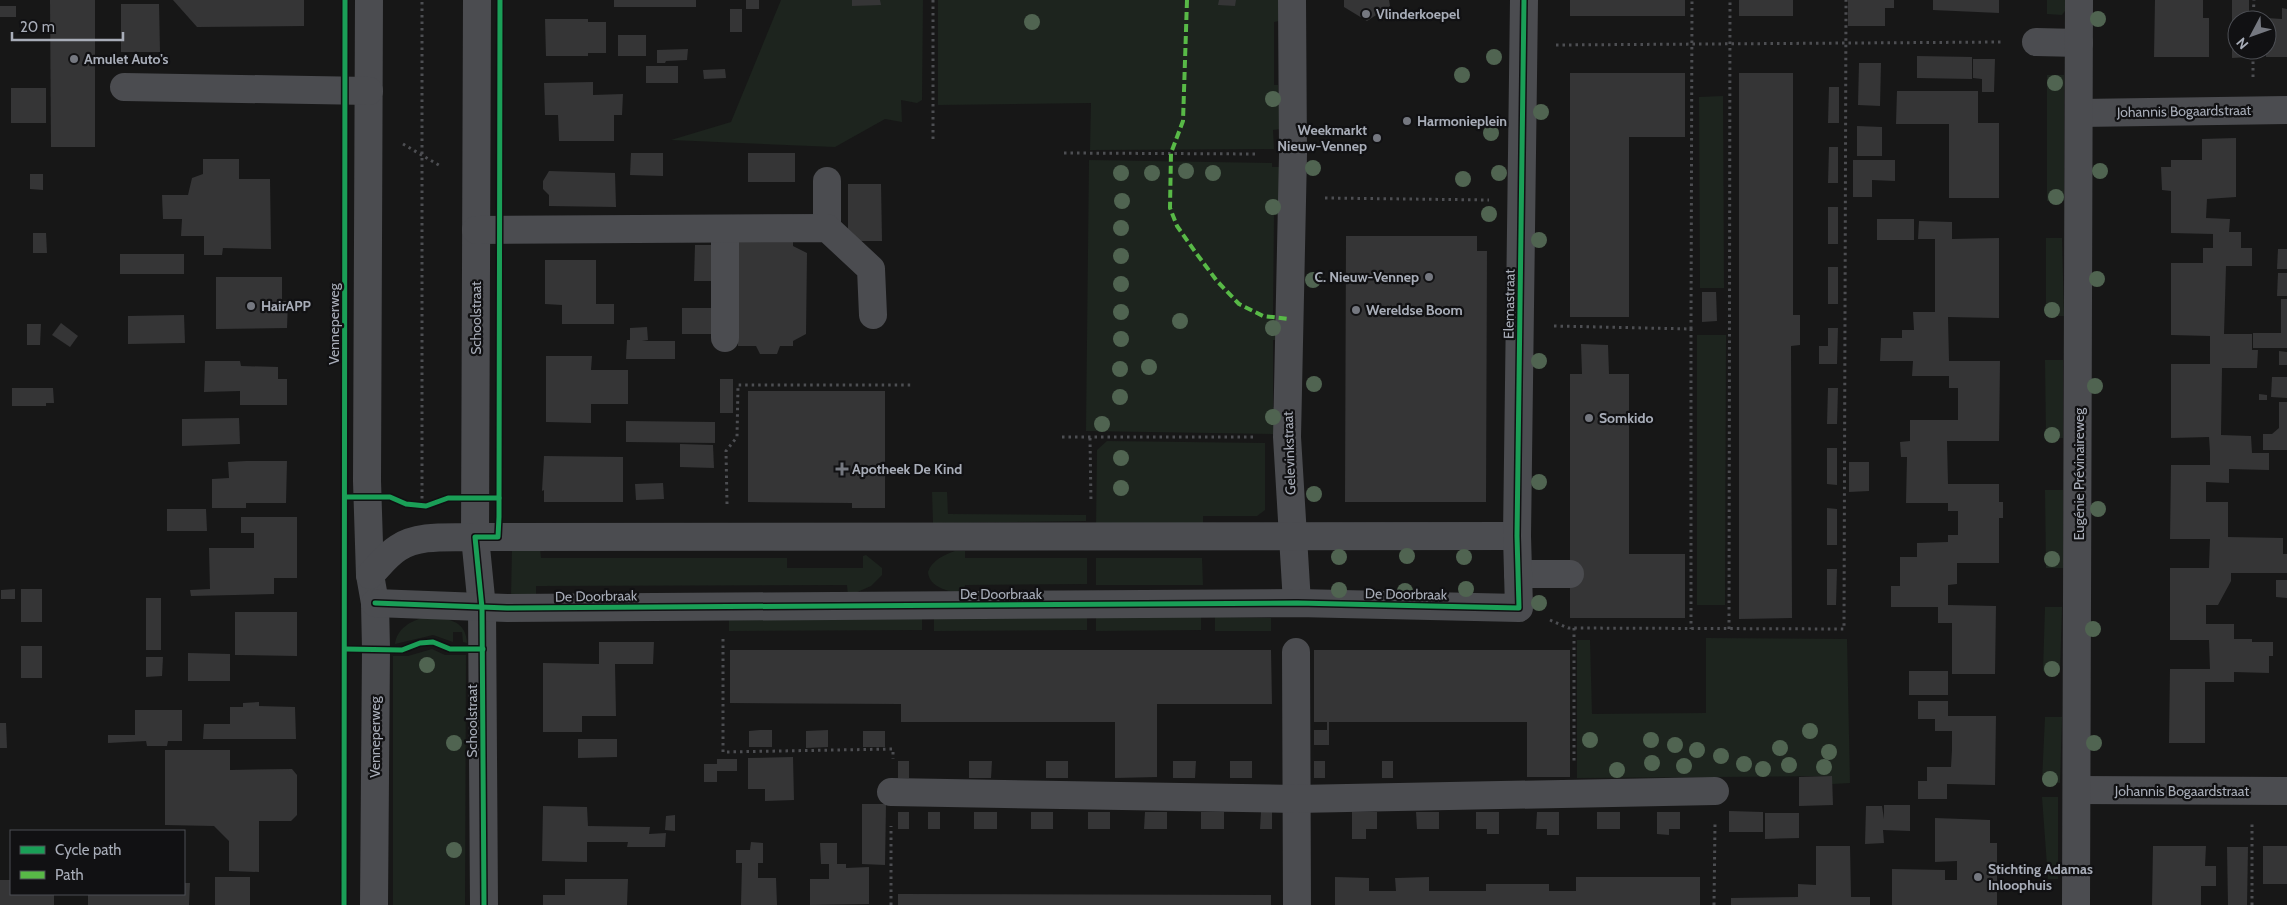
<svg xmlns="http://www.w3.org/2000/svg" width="2287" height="905" font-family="Cabin,sans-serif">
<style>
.green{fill:#1d241e}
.building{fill:#353536}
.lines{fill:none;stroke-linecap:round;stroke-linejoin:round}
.path{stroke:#4d4e52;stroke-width:3;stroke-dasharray:2.5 4;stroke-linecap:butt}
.minor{stroke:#4b4c50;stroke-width:28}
.quiet{stroke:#58b947;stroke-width:4;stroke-dasharray:8 4;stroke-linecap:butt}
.cycleway-casing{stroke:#111113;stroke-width:8}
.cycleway{stroke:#1a9f57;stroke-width:5}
.tree{fill:#506451}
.poi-dot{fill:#757880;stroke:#111113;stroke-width:2}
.labels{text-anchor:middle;stroke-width:4.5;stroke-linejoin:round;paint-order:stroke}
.poi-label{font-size:14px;font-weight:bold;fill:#a8adb8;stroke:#111113;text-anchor:start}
.street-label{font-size:14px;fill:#a8adb8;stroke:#111113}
</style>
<rect width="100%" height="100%" fill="#171717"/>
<g class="green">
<polygon points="781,0 923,0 922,100 917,103 901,100 902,122 885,119 835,147 671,140 731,122"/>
<polygon points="938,0 1279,0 1279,21 1274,22 1274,85 1278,85 1280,129 1273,130 1274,149 1090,150 1091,103 938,105"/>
<polygon points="2047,0 2065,0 2065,11 2062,15 2047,14"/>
<rect x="2047" y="75" width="17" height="126"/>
<polygon points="1723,96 1724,288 1700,288 1699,97"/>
<polygon points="1089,160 1272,163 1272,167 1279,167 1279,215 1274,215 1273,315 1278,315 1278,340 1273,340 1273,407 1278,407 1278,434 1086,431"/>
<polygon points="2046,238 2062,238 2064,316 2046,316"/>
<polygon points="1697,335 1726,335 1725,605 1697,605"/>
<polygon points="2045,360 2063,360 2063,438 2046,438"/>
<polygon points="1107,441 1265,443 1265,510 1257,516 1203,516 1203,529 1096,527 1097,450"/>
<polygon points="2045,490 2063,490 2063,568 2046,568"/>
<polygon points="932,492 947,492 948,514 1086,515 1086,521 933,523"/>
<polygon points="512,548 540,548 541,558 787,558 787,568 863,568 863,556 866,555 882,568 882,575 871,586 848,596 847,585 536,586 536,597 511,597"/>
<path d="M955,551h10v7h122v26l-122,1 -1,8c-14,-1 -35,-5 -36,-21 4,-12 16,-17 27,-21z"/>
<polygon points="1096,558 1202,558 1203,585 1096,585"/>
<polygon points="2045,607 2062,607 2060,673 2043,671"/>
<polygon points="729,617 922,617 922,630 729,631"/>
<polygon points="1096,617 1201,617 1201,630 1096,631"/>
<polygon points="1215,617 1271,618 1271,631 1215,631"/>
<path d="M422,618c20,0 44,-1 45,25l-4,-1 -1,-10h-9v10l-20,-7 -38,9c2,-15 14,-22 27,-26z"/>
<polygon points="934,618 1087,618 1087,630 934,631"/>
<polygon points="1706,638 1847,639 1850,783 1832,784 1832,776 1577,778 1577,640 1590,640 1592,714 1706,713"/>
<polygon points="432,649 445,655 466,655 465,905 393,905 393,656 408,656"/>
<polygon points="2045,717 2062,717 2060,783 2042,781"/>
<polygon points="2042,797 2058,797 2058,879 2048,879"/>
</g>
<g class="building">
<polygon points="50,0 95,0 95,147 51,147"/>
<polygon points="173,0 304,0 304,26 197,27"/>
<rect x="614" y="0" width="82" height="7"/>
<rect x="746" y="0" width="13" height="9"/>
<polygon points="852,0 880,0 881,5 852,6"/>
<polygon points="1219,0 1236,0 1235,6 1218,5"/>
<polygon points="1344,0 1389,0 1390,6 1367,21 1344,7"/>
<rect x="1570" y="0" width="115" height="16"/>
<rect x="1739" y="0" width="54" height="16"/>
<polygon points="1848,0 1894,0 1894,8 1885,8 1885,26 1848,26"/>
<polygon points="1933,0 1999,0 1999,13 1933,10"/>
<polygon points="2155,0 2203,0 2203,18 2209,18 2209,57 2154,57"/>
<polygon points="2232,0 2249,0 2249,20 2237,20 2237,50 2249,50 2249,57 2232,58"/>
<polygon points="121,4 159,4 160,52 121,52"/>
<rect x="0" y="6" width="16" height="11"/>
<polygon points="2282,8 2287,9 2287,57 2266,57 2267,18 2282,19"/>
<rect x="730" y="9" width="12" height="23"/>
<polygon points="545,19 588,19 588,22 606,22 606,53 588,53 588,56 546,56"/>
<rect x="618" y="35" width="28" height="21"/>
<polygon points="688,49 687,60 666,61 665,63 657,63 657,50"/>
<polygon points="1917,56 1972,57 1972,79 1917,78"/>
<polygon points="1973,59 1995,59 1994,92 1982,92 1982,79 1973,78"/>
<polygon points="1859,63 1881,63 1880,106 1858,105"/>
<rect x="646" y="66" width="32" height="17"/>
<polygon points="725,69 726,78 704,79 703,70"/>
<polygon points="1570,73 1685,73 1685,137 1629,137 1629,317 1570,317"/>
<polygon points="1739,73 1793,73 1793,315 1800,315 1800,345 1791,346 1792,618 1739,619"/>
<polygon points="593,82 593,95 623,94 622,115 614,115 614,141 559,141 558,115 545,115 544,83"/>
<polygon points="1829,87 1839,87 1839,123 1828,123"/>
<rect x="11" y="88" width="35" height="35"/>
<polygon points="1897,91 1978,91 1978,123 1999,123 1999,198 1949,198 1949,124 1896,124"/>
<polygon points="1857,126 1882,127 1882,156 1857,156"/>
<polygon points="2236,138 2236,197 2207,199 2206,218 2230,219 2229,232 2241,232 2241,248 2252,248 2252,266 2226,266 2224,334 2252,334 2252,350 2258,350 2257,368 2222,368 2221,435 2251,436 2252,453 2269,453 2269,470 2229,469 2229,483 2206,482 2206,502 2228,502 2228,537 2283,538 2283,554 2287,554 2287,573 2231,573 2231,581 2218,605 2206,605 2206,624 2234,624 2234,639 2252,639 2252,642 2273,642 2273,656 2269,656 2269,673 2234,672 2234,682 2205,682 2205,743 2169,743 2170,669 2210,669 2209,640 2170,640 2170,568 2209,568 2210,539 2170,539 2171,465 2210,465 2210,452 2209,437 2171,438 2171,364 2210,364 2210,336 2171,335 2171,263 2203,263 2203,248 2213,248 2213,234 2171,233 2171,191 2162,190 2161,167 2171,167 2171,160 2202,160 2202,139"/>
<polygon points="1829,147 1838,147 1838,183 1828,183"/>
<polygon points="631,153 663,153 663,176 630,175"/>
<rect x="748" y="153" width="47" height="29"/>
<polygon points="203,159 239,159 239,179 270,179 271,249 223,248 222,255 204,255 204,236 181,236 182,219 163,219 162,195 188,195 192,178 203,174"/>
<polygon points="1853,160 1895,160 1895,181 1872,180 1872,197 1853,197"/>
<polygon points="549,171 615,173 616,207 549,206 549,195 543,189 543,181"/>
<polygon points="30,174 43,174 43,190 30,189"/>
<polygon points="848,184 881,184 882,241 848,241"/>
<rect x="1828" y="207" width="10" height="37"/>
<rect x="1877" y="219" width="37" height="21"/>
<polygon points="1919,221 1952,222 1952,239 1999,238 1999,318 1948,317 1949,361 2000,361 1999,441 1947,441 1948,484 1999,484 1999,502 2003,502 2003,518 1999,518 1999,563 1957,563 1957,584 1948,585 1948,605 1996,606 1995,674 1952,674 1952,623 1938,623 1938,607 1891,607 1891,586 1900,586 1900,557 1917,557 1917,543 1948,542 1948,535 1958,535 1958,511 1948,511 1948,503 1906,503 1907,457 1901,457 1900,442 1910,441 1910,420 1958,420 1958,388 1949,388 1949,376 1912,376 1913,361 1880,361 1881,338 1902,338 1902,330 1914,330 1913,312 1935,312 1935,239 1918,239"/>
<polygon points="33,233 46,233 47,253 33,253"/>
<polygon points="1346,236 1477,236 1477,251 1487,251 1486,502 1345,502"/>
<polygon points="793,241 793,246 807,253 806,334 793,341 793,346 780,346 777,354 760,354 756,346 738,346 738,242"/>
<polygon points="695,245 717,245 717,281 694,281"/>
<polygon points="2278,249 2287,249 2287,269 2277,269"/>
<rect x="120" y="254" width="64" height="20"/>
<polygon points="545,260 596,260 596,304 614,304 614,324 562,324 562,305 545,304"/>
<rect x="1828" y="267" width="10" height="37"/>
<polygon points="2278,273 2287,273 2287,296 2277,296"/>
<polygon points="216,277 282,277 282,301 288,301 287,328 216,329"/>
<polygon points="1702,292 1716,292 1717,321 1702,322"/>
<polygon points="2281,299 2287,299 2287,348 2253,348 2253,333 2281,333"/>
<rect x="682" y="308" width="30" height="26"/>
<polygon points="184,315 185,343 128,344 128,316"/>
<polygon points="61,323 78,336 70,347 52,335"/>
<polygon points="27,324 41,324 40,345 27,345"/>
<polygon points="647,327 648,340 642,341 675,341 675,359 626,359 627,340 630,340 630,328"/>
<polygon points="1828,328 1838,328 1837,364 1819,364 1819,346 1828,346"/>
<polygon points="1581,344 1608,345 1609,374 1629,374 1629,554 1685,554 1685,618 1570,618 1570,374 1582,374"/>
<polygon points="2279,351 2287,352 2287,365 2279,365"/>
<polygon points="546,356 592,356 591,370 628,370 628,404 591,404 591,423 546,422"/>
<polygon points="205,361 240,361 241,366 278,367 278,379 287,379 287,405 240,405 240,391 204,392"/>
<polygon points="2272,377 2287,377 2287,398 2271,397"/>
<rect x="720" y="379" width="13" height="34"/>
<polygon points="12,388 53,388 54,403 46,403 46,406 12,406"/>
<polygon points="1828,388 1838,388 1837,424 1827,424"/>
<polygon points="748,391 885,391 885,508 852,508 852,503 748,502"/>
<polygon points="2259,394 2267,395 2267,400 2259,400"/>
<polygon points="2279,402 2287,402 2287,450 2263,450 2263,434 2272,434 2279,428"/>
<polygon points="239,418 240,444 182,446 182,419"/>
<polygon points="626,421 715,422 715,443 626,442"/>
<polygon points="680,444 713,445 714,468 680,467"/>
<polygon points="1827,448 1837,448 1837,485 1827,484"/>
<polygon points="544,456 623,457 623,502 544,502 544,490 542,491"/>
<polygon points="246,461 287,461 286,503 246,503 246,508 212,508 212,479 229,478 228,462"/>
<polygon points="1849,462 1869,462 1869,491 1849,492"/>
<polygon points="663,483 664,499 636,500 635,484"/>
<polygon points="1827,508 1837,509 1837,545 1827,545"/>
<polygon points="167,509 206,509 207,531 167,531"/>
<polygon points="241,517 297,517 297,578 274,578 274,594 191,596 190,590 210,589 209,548 254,548 254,533 241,533"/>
<polygon points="1827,569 1837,569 1836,605 1827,605"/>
<polygon points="2276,580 2287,580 2287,598 2276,597"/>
<polygon points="15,589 15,599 1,599 1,590"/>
<rect x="21" y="589" width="21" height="33"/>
<rect x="146" y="598" width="15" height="52"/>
<polygon points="235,612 297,612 297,656 235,655"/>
<polygon points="599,642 654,642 653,664 615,664 616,716 582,716 582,732 543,732 543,663 599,664"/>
<rect x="21" y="646" width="21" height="32"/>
<polygon points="730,650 1271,650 1272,704 1157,704 1157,777 1115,778 1115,722 901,722 901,704 730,703"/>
<polygon points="1314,650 1570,650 1570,777 1527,777 1527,722 1329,722 1329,745 1314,745 1314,730 1327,730 1327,722 1314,722"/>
<polygon points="188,653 230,654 230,681 188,681"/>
<polygon points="146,657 163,657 162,676 146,677"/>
<rect x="1909" y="671" width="39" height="24"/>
<polygon points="1918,701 1948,701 1948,716 1996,716 1995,785 1947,784 1947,799 1918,799 1918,781 1927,781 1927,767 1951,767 1952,750 1952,731 1935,731 1935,719 1918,719"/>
<polygon points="259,702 259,706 295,707 296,739 203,739 204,724 230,724 230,707 243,707 243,703"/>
<polygon points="135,710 182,710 182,741 168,741 167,746 147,746 146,741 108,743 108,735 135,735"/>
<polygon points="0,723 6,723 7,748 0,748"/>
<polygon points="760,730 772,730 772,747 749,747 749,731"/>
<polygon points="828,730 828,747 806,748 806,731"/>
<rect x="863" y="731" width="22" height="16"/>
<polygon points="578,739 617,739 617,757 578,758"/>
<polygon points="165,750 230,750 230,770 292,769 297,775 297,815 291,821 259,821 259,872 229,871 229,841 214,826 165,825"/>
<polygon points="793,757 794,800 765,801 765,789 748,789 748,758"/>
<polygon points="717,759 737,759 737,771 717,771 717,782 704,782 704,764 717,764"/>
<rect x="898" y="761" width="11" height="17"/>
<polygon points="969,761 992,761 991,778 969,778"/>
<rect x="1046" y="761" width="22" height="17"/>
<polygon points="1173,761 1196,761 1195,778 1173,778"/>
<rect x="1230" y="761" width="22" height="17"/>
<rect x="1314" y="761" width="11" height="17"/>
<rect x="1382" y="761" width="11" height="17"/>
<polygon points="1832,776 1833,805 1799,806 1799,777"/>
<polygon points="862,804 886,804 885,865 862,864"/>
<polygon points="1884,805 1910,805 1910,831 1883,830 1884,843 1865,844 1866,806 1882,806 1884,819"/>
<polygon points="543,806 587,807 588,826 650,827 649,834 666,833 665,847 627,847 628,842 587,842 587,862 542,861"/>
<polygon points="1729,811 1763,812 1763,832 1729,832"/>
<rect x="898" y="812" width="11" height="17"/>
<rect x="928" y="812" width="12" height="17"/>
<rect x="974" y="812" width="23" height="17"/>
<rect x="1031" y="812" width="22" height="17"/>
<rect x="1088" y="812" width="22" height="17"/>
<polygon points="1145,812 1167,812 1167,829 1144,829"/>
<rect x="1201" y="812" width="23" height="17"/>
<polygon points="1261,812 1272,812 1272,829 1260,829"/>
<polygon points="1352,812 1377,812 1377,829 1366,829 1366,839 1352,839"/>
<polygon points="1416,812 1439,812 1439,829 1417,829"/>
<polygon points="1476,812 1499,812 1499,834 1487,834 1487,829 1476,829"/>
<polygon points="1537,812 1559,812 1559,835 1547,835 1547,829 1536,829"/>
<rect x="1597" y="812" width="23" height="17"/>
<polygon points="1657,812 1680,812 1680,829 1669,829 1669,835 1657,834"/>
<polygon points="1765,813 1799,813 1799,838 1765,839"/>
<polygon points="675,815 675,831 665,830 666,816"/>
<polygon points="1935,818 1990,820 1990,843 1997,843 1997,905 1892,905 1892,869 1945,870 1945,880 1957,880 1957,861 1935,862"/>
<polygon points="751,842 763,843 763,863 758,863 758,878 776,878 777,905 741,905 742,863 736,863 736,850 750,850"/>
<polygon points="820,843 837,843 837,864 846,864 846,868 869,867 869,904 810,905 810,879 829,879 829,864 821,864"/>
<polygon points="1816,846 1850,846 1851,897 1870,897 1870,905 1731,905 1731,898 1798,897 1798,884 1816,885"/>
<polygon points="2153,846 2206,846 2205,866 2216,866 2216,886 2201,886 2201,905 2152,905"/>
<rect x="2263" y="846" width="24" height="38"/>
<polygon points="2227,847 2248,847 2247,905 2228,905"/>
<rect x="215" y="877" width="35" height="28"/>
<polygon points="1335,877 1369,878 1369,891 1396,891 1395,878 1397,878 1429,877 1429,891 1486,891 1486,884 1549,884 1549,891 1576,891 1576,877 1700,877 1700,905 1335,905"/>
<polygon points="565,879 628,879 627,905 543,905 543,895 565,895"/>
<polygon points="0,880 11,880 11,894 54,894 54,905 0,905"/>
<polygon points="184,883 190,883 189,905 88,905 88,894 184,894"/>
<polygon points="898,894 1271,895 1271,905 898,905"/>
</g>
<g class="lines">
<g class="path">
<polyline points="933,0 933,140"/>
<polyline points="2253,20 2254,0"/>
<polyline points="1556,45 2003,42"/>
<polyline points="2253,77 2253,50"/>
<polyline points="403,144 442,167"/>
<polyline points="1064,153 1259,154"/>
<polyline points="1325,198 1489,200"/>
<polyline points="1554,326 1691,329 1691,629"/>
<polyline points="1691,329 1692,0"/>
<polyline points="1062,437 1254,437"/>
<polyline points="1090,438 1091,503"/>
<polyline points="727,504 726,451 737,437 738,385 912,385"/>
<polyline points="422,505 422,0"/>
<polyline points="1550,620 1568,628 1844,629 1846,0"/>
<polyline points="1574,628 1574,761"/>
<polyline points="1729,629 1730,0"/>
<polyline points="723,639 723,752 893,749 893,759"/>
<polyline points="891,905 891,826"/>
<polyline points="1714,905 1715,823"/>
<polyline points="2252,905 2252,823"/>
</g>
<g class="minor">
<polyline points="369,0 367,481 370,575 375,603 376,649 374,905"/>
<polyline points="477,0 475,537 482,608 484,905"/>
<polyline points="1292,0 1293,154 1287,437 1297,603"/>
<polyline points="2036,42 2079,43"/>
<polyline points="124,87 369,91"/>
<polyline points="2080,113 2287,110"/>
<polyline points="827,228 827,181"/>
<polyline points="725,229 725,338"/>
<polyline points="476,230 827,228 871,269 873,315"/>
<polyline points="1518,574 1570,574"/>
<path d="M370,575c9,-9 17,-20 28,-27 21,-14 52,-10 77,-11l1042,-1"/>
<polyline points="375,603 507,608 1297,603 1519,608 1517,536 1524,0"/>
<polyline points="1296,652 1297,905"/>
<polyline points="2077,790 2287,791"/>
<polyline points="891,792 1296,799 1715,791"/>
<polyline points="2076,905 2079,0"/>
</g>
<polyline class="quiet" points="1187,0 1183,121 1171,153 1170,208 1177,226 1196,253 1217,281 1239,304 1263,316 1289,319"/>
<defs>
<g id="cycleway">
<polyline points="345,497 390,497 406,504 426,506 448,498 499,498"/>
<polyline points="375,603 507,608 1297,603 1519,608 1517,536 1524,0"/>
<polyline points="345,649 402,650 420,643 433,642 450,649 483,649"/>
<polyline points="344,905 345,0"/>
<polyline points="484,905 482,608 475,537 498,537 499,517 500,0"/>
</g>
</defs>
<use href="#cycleway" class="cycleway-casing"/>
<use href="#cycleway" class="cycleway"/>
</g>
<g class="tree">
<circle cx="2098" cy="19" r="8"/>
<circle cx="1032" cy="22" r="8"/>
<circle cx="1494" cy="57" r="8"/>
<circle cx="1462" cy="75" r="8"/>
<circle cx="2055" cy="83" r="8"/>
<circle cx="1273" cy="99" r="8"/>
<circle cx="1541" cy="112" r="8"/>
<circle cx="1491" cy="133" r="8"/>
<circle cx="1313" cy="168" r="8"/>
<circle cx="1186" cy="171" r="8"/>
<circle cx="2100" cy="171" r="8"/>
<circle cx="1121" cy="173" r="8"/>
<circle cx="1152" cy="173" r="8"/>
<circle cx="1213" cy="173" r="8"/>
<circle cx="1499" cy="173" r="8"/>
<circle cx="1463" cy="179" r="8"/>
<circle cx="2056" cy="197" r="8"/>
<circle cx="1122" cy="201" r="8"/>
<circle cx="1273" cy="207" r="8"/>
<circle cx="1489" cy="214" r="8"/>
<circle cx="1121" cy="228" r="8"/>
<circle cx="1539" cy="240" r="8"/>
<circle cx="1121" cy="256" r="8"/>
<circle cx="2097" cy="279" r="8"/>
<circle cx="1313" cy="280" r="8"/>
<circle cx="1121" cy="284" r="8"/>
<circle cx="2052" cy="310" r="8"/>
<circle cx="1121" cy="312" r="8"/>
<circle cx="1180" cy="321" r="8"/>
<circle cx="1273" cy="328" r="8"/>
<circle cx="1121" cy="339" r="8"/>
<circle cx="1539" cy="361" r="8"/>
<circle cx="1149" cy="367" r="8"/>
<circle cx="1120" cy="369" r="8"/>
<circle cx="1314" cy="384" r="8"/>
<circle cx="2095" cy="386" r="8"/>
<circle cx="1120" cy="397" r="8"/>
<circle cx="1273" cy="417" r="8"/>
<circle cx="1102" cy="424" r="8"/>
<circle cx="2052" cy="435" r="8"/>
<circle cx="1121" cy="458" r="8"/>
<circle cx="1539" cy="482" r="8"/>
<circle cx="1121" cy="488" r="8"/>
<circle cx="1314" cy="494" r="8"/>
<circle cx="2098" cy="509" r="8"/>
<circle cx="1407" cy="556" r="8"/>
<circle cx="1339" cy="557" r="8"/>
<circle cx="1464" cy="557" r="8"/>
<circle cx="2052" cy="559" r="8"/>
<circle cx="1466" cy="589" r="8"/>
<circle cx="1339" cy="590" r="8"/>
<circle cx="1405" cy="591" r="8"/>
<circle cx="1539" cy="603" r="8"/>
<circle cx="2093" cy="629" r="8"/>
<circle cx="427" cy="665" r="8"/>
<circle cx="2052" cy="669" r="8"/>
<circle cx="1810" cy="731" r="8"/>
<circle cx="1590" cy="740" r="8"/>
<circle cx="1651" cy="740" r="8"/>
<circle cx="454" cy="743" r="8"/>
<circle cx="2094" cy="743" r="8"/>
<circle cx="1675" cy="745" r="8"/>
<circle cx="1780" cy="748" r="8"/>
<circle cx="1697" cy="750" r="8"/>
<circle cx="1829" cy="752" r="8"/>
<circle cx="1721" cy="756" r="8"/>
<circle cx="1652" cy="763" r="8"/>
<circle cx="1744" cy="764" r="8"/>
<circle cx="1789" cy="765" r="8"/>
<circle cx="1684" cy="766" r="8"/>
<circle cx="1824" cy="767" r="8"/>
<circle cx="1763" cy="769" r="8"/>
<circle cx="1617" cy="770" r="8"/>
<circle cx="2050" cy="779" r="8"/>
<circle cx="454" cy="850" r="8"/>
</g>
<g class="poi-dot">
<circle cx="1366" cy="14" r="5"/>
<circle cx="74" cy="59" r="5"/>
<circle cx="1407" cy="121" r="5"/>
<circle cx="1377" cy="138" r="5"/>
<circle cx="1429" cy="277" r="5"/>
<circle cx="251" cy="306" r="5"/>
<circle cx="1356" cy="310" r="5"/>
<circle cx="1589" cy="418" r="5"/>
<path d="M839.5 461.5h5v5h5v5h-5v5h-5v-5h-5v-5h5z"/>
<circle cx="1978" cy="877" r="5"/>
</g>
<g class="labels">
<g class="poi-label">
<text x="1376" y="19">Vlinderkoepel</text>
<text x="84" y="64">Amulet Auto's</text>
<text x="1417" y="126">Harmonieplein</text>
<text x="1367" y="135" text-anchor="end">Weekmarkt<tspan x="1367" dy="16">Nieuw-Vennep</tspan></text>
<text x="1419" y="282" text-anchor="end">C. Nieuw-Vennep</text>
<text x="261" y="311">HairAPP</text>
<text x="1366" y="315">Wereldse Boom</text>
<text x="1599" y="423">Somkido</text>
<text x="852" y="474">Apotheek De Kind</text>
<text x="1988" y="874">Stichting Adamas<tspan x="1988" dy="16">Inloophuis</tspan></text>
</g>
<g class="street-label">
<text transform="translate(2184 111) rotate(-1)" y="5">Johannis Bogaardstraat</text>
<text transform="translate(1509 304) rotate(-89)" y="5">Elemastraat</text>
<text transform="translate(476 318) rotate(-90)" y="5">Schoolstraat</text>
<text transform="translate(334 324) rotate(-90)" y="5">Venneperweg</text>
<text transform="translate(1289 453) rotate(-92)" y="5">Gelevinkstraat</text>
<text transform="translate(2079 474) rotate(-90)" y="5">Eugénie Prévinaireweg</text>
<text x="1001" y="599">De Doorbraak</text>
<text transform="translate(1406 594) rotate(1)" y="5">De Doorbraak</text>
<text transform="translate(596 596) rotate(-1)" y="5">De Doorbraak</text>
<text transform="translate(472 721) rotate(-90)" y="5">Schoolstraat</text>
<text transform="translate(375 737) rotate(-90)" y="5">Venneperweg</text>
<text x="2182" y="796">Johannis Bogaardstraat</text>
</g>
</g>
<rect x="10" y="830" width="175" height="65" fill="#111113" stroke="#4d4f55"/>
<rect x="20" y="846" width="25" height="8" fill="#1a9f57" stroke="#4d4f55"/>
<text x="55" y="855" font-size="15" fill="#a8adb8">Cycle path</text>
<rect x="20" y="871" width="25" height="8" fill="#58b947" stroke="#4d4f55"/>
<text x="55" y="880" font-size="15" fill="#a8adb8">Path</text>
<g transform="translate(2252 35) rotate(229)"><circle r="24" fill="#111113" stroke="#4d4f55"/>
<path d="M0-4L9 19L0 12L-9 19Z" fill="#757880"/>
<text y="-8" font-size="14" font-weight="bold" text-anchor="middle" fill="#a8adb8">N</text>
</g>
<path d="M12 32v8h111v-8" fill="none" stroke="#a8adb8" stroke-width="2.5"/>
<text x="20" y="32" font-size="15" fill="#a8adb8" stroke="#111113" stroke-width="4" paint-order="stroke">20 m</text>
</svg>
